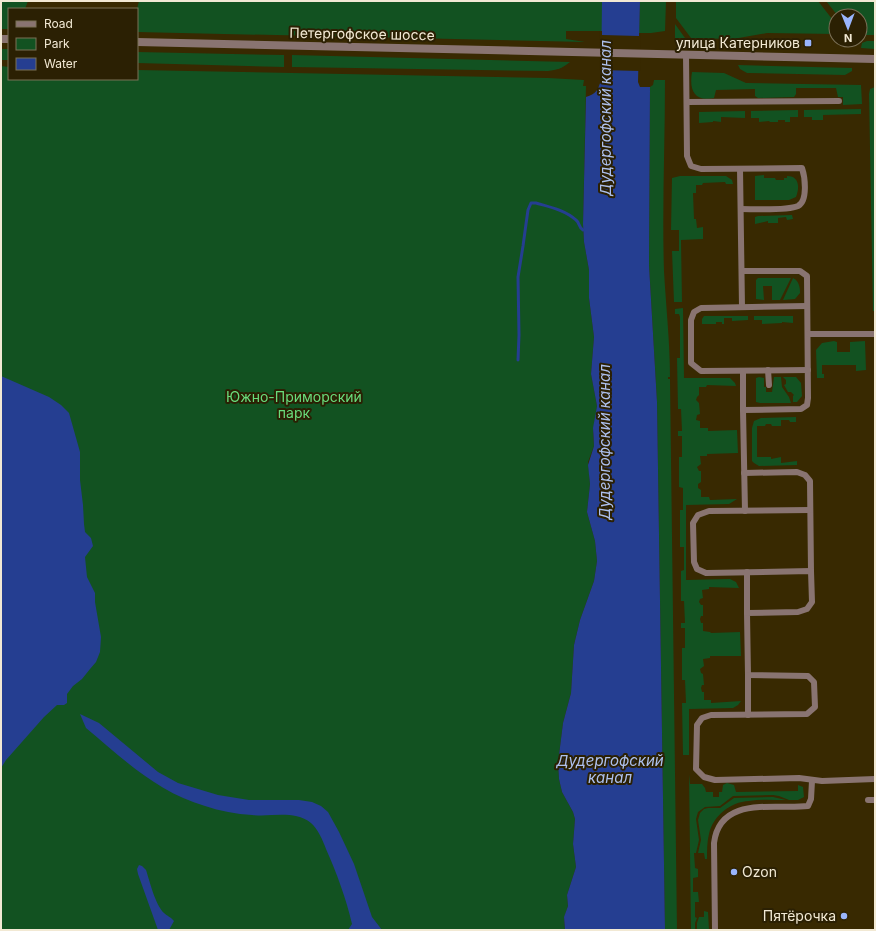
<svg xmlns="http://www.w3.org/2000/svg" width="876" height="931" font-family="Inter,sans-serif">
<style>
.green{fill:#125221}
.water{fill:#253e91}
.pier{fill:#382901}
.lines{fill:none;stroke-linecap:round;stroke-linejoin:round}
.stream{stroke:#253e91;stroke-width:3}
.service{stroke:#897471;stroke-width:6}
.tertiary{stroke:#897471;stroke-width:8}
.poi-dot{fill:#99b5fd;stroke:#2b2003;stroke-width:1.5}
.labels{text-anchor:middle;stroke-width:4;stroke-linejoin:round;paint-order:stroke}
.street-label{font-size:14px;fill:#f2e9d4;stroke:#2b2003}
.poi-label{font-size:14px;fill:#f2e9d4;stroke:#2b2003;text-anchor:end}
.park-label{font-size:14px;fill:#69dd7c;stroke:#2b2003}
.water-label{font-size:15px;font-style:italic;fill:#adc0ed;stroke:#2b2003}
</style>
<rect width="100%" height="100%" fill="#382901"/>
<g class="green">
<polygon points="1,1 28,1 25,9 9,9 9,29 1,29"/>
<polygon points="139,1 602,1 602,31 566,31 566,39 585,42 137,32 137,9"/>
<polygon points="640,1 666,1 665,31 651,33 639,33"/>
<polygon points="676,1 818,1 836,24 836,34 767,33 733,39 691,38 676,18"/>
<polygon points="826,1 875,1 875,35 860,35 860,16 838,16"/>
<polygon points="675,24 685,38 675,38"/>
<polygon points="867,41 875,41 875,49 861,48 862,43"/>
<rect x="1" y="49" width="8" height="11"/>
<polygon points="137,52 284,55 284,67 137,63"/>
<path d="M292,55l278,7c-7,6 -13,8 -22,9l-256,-4z"/>
<polygon points="738,65 852,68 852,71 845,75 747,73 740,69"/>
<polygon points="1,66 9,67 9,79 137,79 137,70 548,78 584,80 583,86 586,86 583,224 584,242 589,270 589,298 594,337 591,374 597,406 593,432 594,446 588,462 590,484 587,512 595,541 597,561 594,581 580,620 574,645 571,693 563,723 558,763 559,779 562,792 573,812 575,819 573,844 576,867 567,895 568,906 564,918 565,930 1,930"/>
<path d="M692,72l32,1 22,10 115,2 1,19 -19,1v-8h-5l-2,-9h-40v6l-2,3 -36,1 -3,-2v-7l-39,1 -2,8c-20,4 -25,-8 -22,-26z"/>
<path d="M654,80h11c0,64 -3,127 -1,191 2,36 6,71 6,106h-2v2h2l7,551h-12l-8,-528 -8,-137 1,-178 3,-2z"/>
<polygon points="875,87 875,311 873,311 869,94 870,89"/>
<polygon points="861,109 861,114 823,115 823,120 812,120 812,117 804,117 804,110"/>
<polygon points="798,110 798,117 790,117 790,122 785,122 785,120 778,120 778,122 770,122 769,121 759,122 759,118 751,118 751,111"/>
<polygon points="745,111 745,118 721,117 721,122 713,121 713,122 699,123 699,112"/>
<path d="M764,175v3h11l1,2h8v-2h3v-2c12,0 13,11 9,21l-7,3h-34v-24z"/>
<polygon points="680,176 726,176 732,180 733,184 726,184 725,182 703,183 702,185 696,185 696,193 693,193 694,219 696,219 697,228 703,227 703,239 681,240 682,302 674,302 672,251 679,251 679,230 671,230 672,178"/>
<polygon points="792,215 793,219 787,220 786,217 778,218 778,223 768,223 768,221 755,224 755,217 758,216"/>
<polygon points="758,278 791,278 780,300 772,300 772,286 763,286 764,300 756,299 756,280"/>
<path d="M793,278c6,3 7,9 7,15l-5,6 -12,1z"/>
<polygon points="683,308 684,378 730,378 735,383 736,386 707,385 706,387 699,387 699,395 697,397 696,400 699,403 700,414 697,415 696,420 700,421 700,428 708,428 708,431 737,430 738,453 707,454 707,456 700,456 701,464 697,467 699,471 701,471 701,482 698,484 698,488 701,490 701,497 709,497 710,500 737,499 729,504 686,505 686,580 730,579 736,582 739,588 709,587 709,589 702,590 703,598 700,599 699,602 701,605 703,605 703,616 701,616 700,619 701,623 703,623 703,631 710,632 711,633 740,632 741,656 710,656 710,658 703,659 704,666 700,669 701,673 703,674 704,685 702,685 701,688 702,692 704,692 704,700 711,700 711,703 741,701 738,705 733,708 689,709 689,760 689,755 683,755 682,703 686,703 685,680 682,680 682,648 685,648 685,628 681,628 681,623 685,623 684,601 681,601 681,571 684,570 684,547 680,547 680,510 683,510 683,488 679,487 679,457 682,457 682,436 678,436 678,431 682,431 681,409 678,409 677,358 680,358 680,317 679,314 675,314 675,309"/>
<polygon points="704,316 748,316 748,320 732,321 732,318 724,318 724,324 722,324 722,322 716,322 716,324 702,324 702,319"/>
<polygon points="754,316 793,316 793,323 782,322 782,323 762,324 762,320 754,320"/>
<polygon points="834,341 837,342 837,352 850,352 850,342 865,341 866,370 856,371 856,365 822,365 822,374 824,374 824,378 817,378 816,350 822,343"/>
<polygon points="759,377 764,378 764,387 766,387 766,392 772,392 774,377 781,377 782,387 789,397 791,403 760,403 756,402 756,378"/>
<polygon points="783,377 796,377 801,383 802,396 797,402 793,402 793,396 794,395 791,392 788,392 784,385 786,384 786,380"/>
<polygon points="796,417 796,422 790,422 789,420 781,420 781,426 772,426 771,424 766,424 765,426 757,426 757,457 771,457 771,459 781,457 781,463 797,461 797,465 759,466 754,463 752,461 752,428 754,421 761,418"/>
<polygon points="689,774 690,784 702,784 705,788 706,792 713,792 713,797 719,797 719,792 722,792 723,785 727,783 734,785 736,792 798,791 798,785 803,787 804,797 798,800 789,800 779,796 773,795 733,796 720,806 705,807 698,812 696,819 699,840 696,853 694,853 695,868 698,869 698,877 693,878 693,892 698,892 699,902 695,902 695,917 697,918 695,923 695,930 691,930"/>
<path d="M773,797l13,3c-12,0 -25,-1 -37,1 -19,1 -36,15 -40,33 -2,8 -2,16 -2,25h-2l-1,-6h-6l3,-13 -3,-20 2,-7 4,-4 4,-1h12l14,-10z"/>
<polygon points="704,911 708,912 709,930 697,930 697,923 699,917 704,917"/>
</g>
<g class="water">
<path d="M602,1h38l-2,81 2,5h10l-1,178 8,137 8,528h-100l-1,-13 4,-11 -1,-11 9,-28 -3,-23 2,-25 -2,-7 -11,-20 -3,-13 -1,-16 5,-40 8,-30 3,-48 6,-25 14,-39 3,-20 -2,-20 -8,-29 3,-28 -2,-19 6,-19 -1,-18 4,-22 -6,-32 3,-37 -5,-39v-28l-5,-28 -1,-18 3,-127c10,-3 12,-7 15,-17z"/>
<polygon points="1,376 49,397 61,405 69,413 80,452 80,480 83,505 84,524 85,532 91,538 93,546 85,557 87,577 95,593 95,602 101,637 100,652 96,662 90,669 82,679 73,686 67,694 67,703 64,705 57,705 44,717 6,760 1,768"/>
<path d="M80,714l19,9 59,49 20,11 40,12 31,5h50l13,2 9,4 7,6 11,20 15,32 18,53 10,13h-34l4,-6c-6,-26 -15,-50 -26,-75 -3,-8 -8,-20 -15,-26 -17,-13 -38,-6 -59,-8 -16,-1 -32,-4 -47,-9 -48,-14 -82,-47 -119,-78z"/>
<path d="M139,865l3,1 4,4c4,12 9,34 18,43 3,3 7,4 10,8l-5,9h-11l-20,-56 -1,-5z"/>
</g>
<polygon class="pier" points="600,31 602,31 602,35 639,36 639,33 641,33 640,71 599,70"/>
<g class="lines">
<path class="stream" d="M518,360l1,-25 -1,-58 5,-31 3,-22 2,-14 3,-7h5c14,4 29,7 40,17 4,3 2,7 7,10"/>
<g class="service">
<path d="M686,54l1,102 4,10 10,3 101,-1c3,9 6,33 -4,38 -11,5 -44,3 -57,3"/>
<polyline points="687,102 839,101"/>
<polyline points="740,169 742,307"/>
<polyline points="742,271 800,271 807,276 808,398 807,405 801,409 743,410 745,511"/>
<polyline points="807,306 701,308 694,312 691,320 691,363 701,371 808,370"/>
<polyline points="808,334 875,334"/>
<polyline points="768,370 769,385"/>
<polyline points="743,371 743,410"/>
<polyline points="744,473 797,472 805,475 810,481 811,571"/>
<polyline points="810,510 709,511 698,515 693,523 694,562 697,569 706,573 811,571 812,602 807,609 798,612 747,613 748,675 808,676 814,682 815,707 807,714 711,715 702,718 697,725 696,769 704,777 715,780 799,778 822,781 875,779"/>
<polyline points="747,572 747,613"/>
<polyline points="748,675 748,715"/>
<polyline points="868,800 875,800"/>
<path d="M715,930l-1,-87c6,-48 61,-33 94,-37l3,-7 1,-18"/>
</g>
<g class="tertiary">
<polyline points="1,39 9,39"/>
<polyline points="137,42 875,59"/>
</g>
</g>
<g class="poi-dot">
<rect x="804" y="39" width="8" height="8" rx="2"/>
<circle cx="734" cy="872" r="4"/>
<circle cx="844" cy="916" r="4"/>
</g>
<g class="labels">
<g class="street-label">
<text transform="translate(362 34) rotate(1)" y="5">Петергофское шоссе</text>
</g>
<g class="poi-label">
<text x="800" y="48">улица Катерников</text>
<text x="742" y="877" text-anchor="start">Ozon</text>
<text x="836" y="921">Пятёрочка</text>
</g>
<g class="park-label">
<text x="294" y="402">Южно-Приморский<tspan x="294" dy="16">парк</tspan></text>
</g>
<g class="water-label">
<text transform="translate(606 118) rotate(-90)" y="5">Дудергофский канал</text>
<text transform="translate(605 442) rotate(-90)" y="5">Дудергофский канал</text>
<text x="610" y="766">Дудергофский<tspan x="610" dy="17">канал</tspan></text>
</g>
</g>
<rect width="876" height="931" fill="none" stroke="#f2e9d4" stroke-width="4"/>
<rect x="8" y="8" width="130" height="72" fill="#2b2003" stroke="#7b7057"/>
<rect x="16" y="21" width="20" height="6" fill="#897471" stroke="#7b7057"/>
<text x="44" y="28" font-size="12" fill="#f2e9d4">Road</text>
<rect x="16" y="38" width="20" height="12" fill="#125221" stroke="#7b7057"/>
<text x="44" y="48" font-size="12" fill="#f2e9d4">Park</text>
<rect x="16" y="58" width="20" height="12" fill="#253e91" stroke="#7b7057"/>
<text x="44" y="68" font-size="12" fill="#f2e9d4">Water</text>
<g transform="translate(848 28) rotate(179)"><circle r="19" fill="#2b2003" stroke="#7b7057"/>
<path d="M0-3L7 15L0 10L-7 15Z" fill="#99b5fd"/>
<text y="-6" font-size="11" font-weight="bold" text-anchor="middle" fill="#f2e9d4">N</text>
</g>
</svg>
